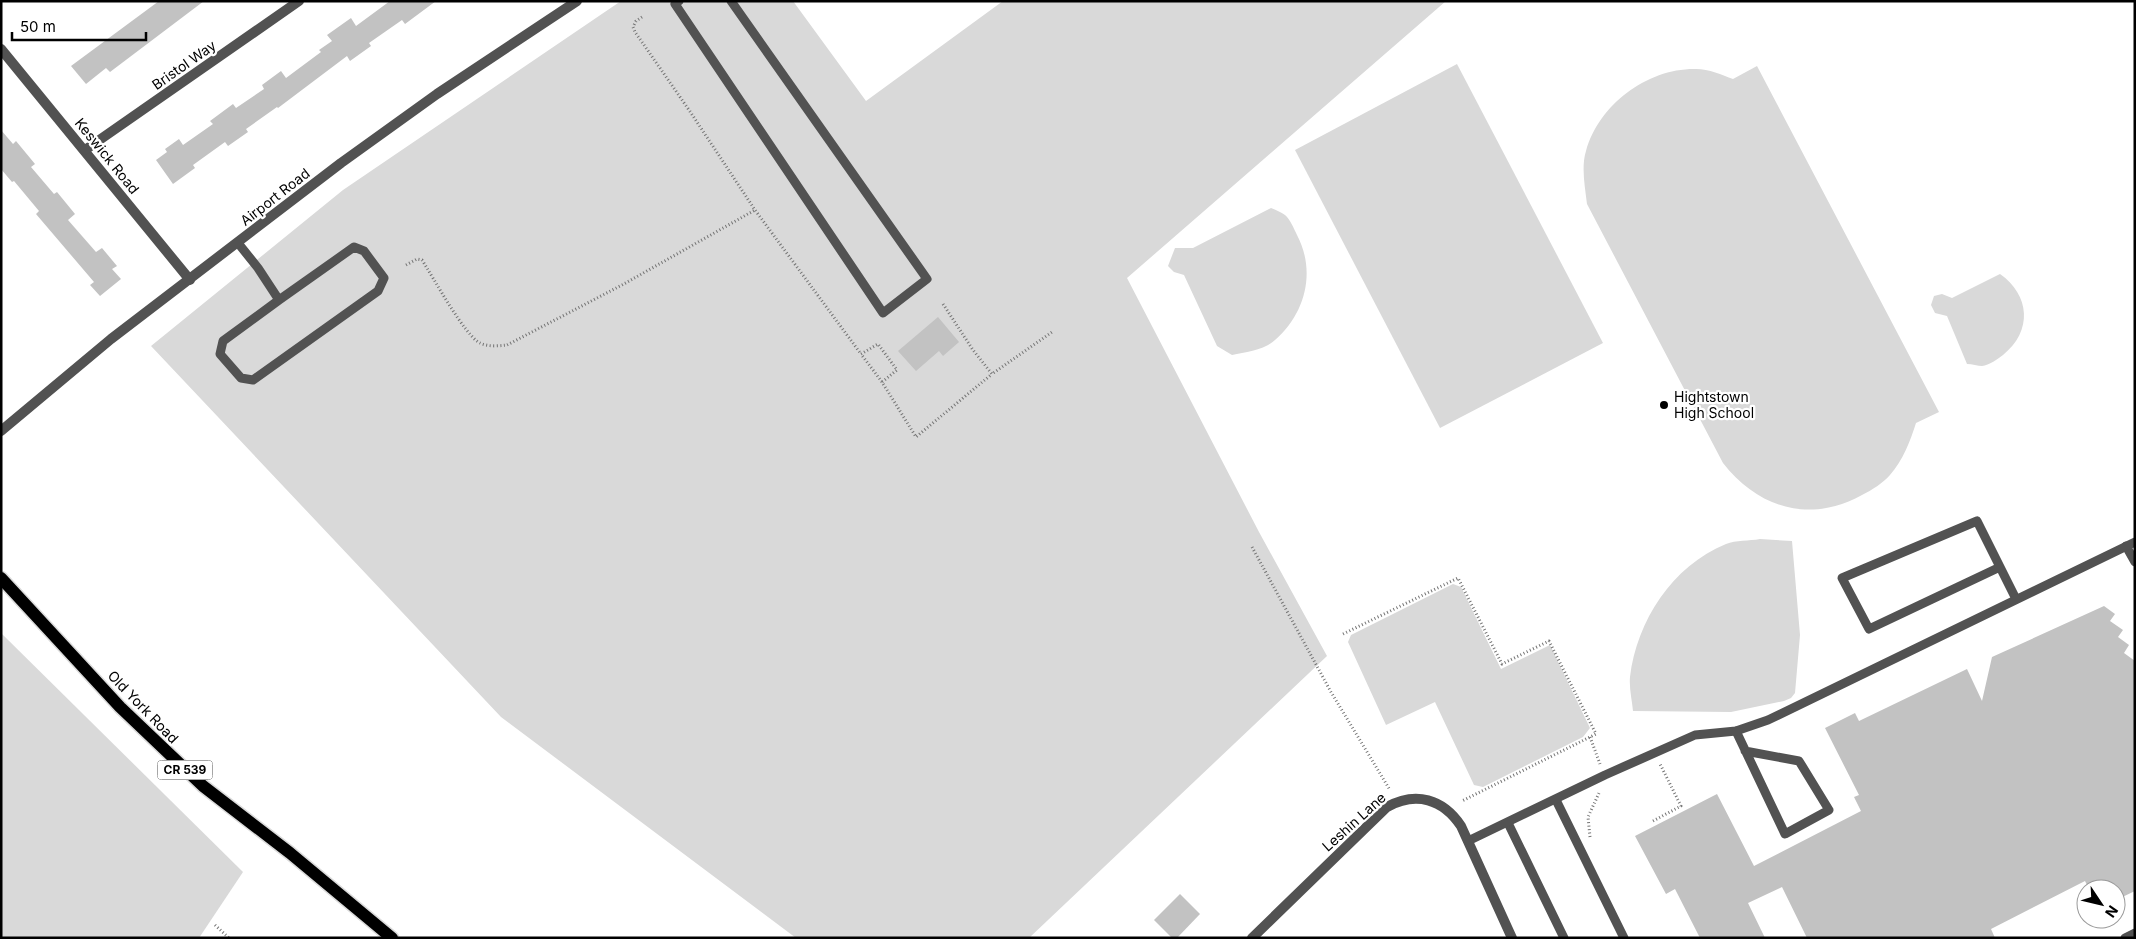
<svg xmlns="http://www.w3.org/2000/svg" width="2136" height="939" font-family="Inter,sans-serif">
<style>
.green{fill:#d9d9d9}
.building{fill:#c2c2c2}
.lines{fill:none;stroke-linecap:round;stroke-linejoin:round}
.primary-casing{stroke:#dbdbdb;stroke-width:15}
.path{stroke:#747474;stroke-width:3;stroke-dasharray:1 2.5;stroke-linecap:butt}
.lane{stroke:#525252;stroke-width:9}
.street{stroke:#525252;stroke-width:10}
.primary{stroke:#000;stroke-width:12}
.poi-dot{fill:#000;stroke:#fff;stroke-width:2}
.labels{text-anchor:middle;stroke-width:4.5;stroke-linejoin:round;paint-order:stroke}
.shield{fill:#fff;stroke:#4c4c4c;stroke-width:1}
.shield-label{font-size:12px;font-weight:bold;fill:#000}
.street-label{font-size:14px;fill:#000;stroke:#fff}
.poi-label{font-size:14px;fill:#000;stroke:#fff;text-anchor:start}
</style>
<rect width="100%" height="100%" fill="#fff"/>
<g class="green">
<polygon points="621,1 793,1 866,101 1003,1 1446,1 1127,278 1259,532 1327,656 1029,938 796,938 501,717 151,346 343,190"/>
<polygon points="1457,64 1603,343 1440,428 1295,150"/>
<path d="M1757,66l182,346 -23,11c-6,19 -13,37 -26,52 -7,8 -18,15 -28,20 -52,29 -104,13 -139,-32l-136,-259c-2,-17 -6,-37 -1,-53 13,-47 62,-83 110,-82 13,0 26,6 37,10z"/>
<path d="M1271,208c5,2 10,4 14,7 5,4 9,14 12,20 19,36 9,78 -22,105 -11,10 -29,12 -43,15l-15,-9 -33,-71 -10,-3 -6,-6 7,-18h18z"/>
<path d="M2000,274c30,21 33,57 3,81 -5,4 -14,10 -21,11 -4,0 -10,-2 -15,-2l-20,-48 -12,-3 -4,-8 3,-9 8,-2 10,4z"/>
<path d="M1760,539l32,2 8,94 -5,58 -4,5 -7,3 -53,11 -98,-1c-1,-11 -4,-23 -3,-34 7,-56 42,-111 96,-133 10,-4 23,-3 34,-5z"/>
<polygon points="1453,584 1461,587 1501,669 1550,645 1590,728 1583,737 1483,787 1474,785 1435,702 1386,725 1348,642 1351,635"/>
<polygon points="1,633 243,872 199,938 1,938"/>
</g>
<g class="building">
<polygon points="159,1 204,1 110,72 106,68 86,84 71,66"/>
<polygon points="390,1 436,1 405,24 402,20 369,43 371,46 350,61 347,56 278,108 277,107 246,129 248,132 228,146 225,142 193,165 195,168 173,184 156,160 167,152 165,149 179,139 183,145 213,124 210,121 233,104 236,108 264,89 262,85 281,71 286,78 321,52 319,50 332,41 327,35 351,18 356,26"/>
<polygon points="1,130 13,144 16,141 35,164 31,167 54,194 57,192 75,214 68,220 96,252 102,248 117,266 112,269 121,279 100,296 90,285 94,282 36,214 39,211 14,181 12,182 1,169"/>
<polygon points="938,317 959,342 943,356 939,351 916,371 898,351"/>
<polygon points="2104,606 2115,614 2110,621 2123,630 2118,637 2129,645 2124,653 2135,661 2135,891 2116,900 2116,889 2089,889 2085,881 1991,929 1995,938 1807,938 1782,887 1748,903 1765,938 1700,938 1675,889 1666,894 1635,836 1717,794 1754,866 1861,811 1854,797 1859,795 1825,728 1855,713 1859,721 1967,669 1982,701 1992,657"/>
<polygon points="1180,894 1200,914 1177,938 1172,938 1154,920"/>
</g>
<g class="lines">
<defs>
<polyline id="primary" points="1,578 120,707 203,786 290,853 392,938"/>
</defs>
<use href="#primary" class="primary-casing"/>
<g class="path">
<polyline points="642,17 636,21 633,27 635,32 689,110 755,210 861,354"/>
<path d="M406,265l11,-6 5,1c11,17 43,76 58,83 8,4 19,3 27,2l115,-60 133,-75"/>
<polyline points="943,304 973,350 992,374 1052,332"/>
<polyline points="882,382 861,354 878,344 897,370 882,382 916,437 992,374"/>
<polyline points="1252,547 1331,692 1390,790"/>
<polyline points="1343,634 1458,578 1502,664 1549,641 1596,734 1462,801"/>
<polyline points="1590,737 1600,764"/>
<polyline points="1653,821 1681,806 1660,764"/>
<polyline points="1590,837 1588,817 1599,793"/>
<polyline points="215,925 229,938"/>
</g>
<g class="lane">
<polyline points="679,1 675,4 883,313 927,279 731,1"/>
<polyline points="238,243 258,268 279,300 354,247 364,251 384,278 378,291 253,380 241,378 220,354 223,341 279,300"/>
<polyline points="2126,546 2135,562"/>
<polyline points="2000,567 1869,629 1842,578 1977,521 2016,599"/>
<polyline points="1736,731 1785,834 1829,810 1799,761 1745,751"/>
<polyline points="1556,800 1624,938"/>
<polyline points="1508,823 1564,938"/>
<polyline points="1468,841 1605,775 1695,735 1736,731 1768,720 2135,542"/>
<polyline points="2125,938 2135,933"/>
</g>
<g class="street">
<polyline points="1,49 190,280"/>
<polyline points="85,150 299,1"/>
<polyline points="1,431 111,339 341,163 437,94 577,1"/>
<path d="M1252,938l135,-131c29,-16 56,-8 74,19l51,112"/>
</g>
<use href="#primary" class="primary"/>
</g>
<circle class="poi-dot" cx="1664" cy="405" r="5"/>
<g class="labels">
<rect class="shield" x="157.5" y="760.5" width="55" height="19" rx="4"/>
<g class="shield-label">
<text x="185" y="774">CR 539</text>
</g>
<g class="street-label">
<text transform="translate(184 65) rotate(-35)" y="5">Bristol Way</text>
<text transform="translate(107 156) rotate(51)" y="5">Keswick Road</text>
<text transform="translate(275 197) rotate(-38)" y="5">Airport Road</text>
<text transform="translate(143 707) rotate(46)" y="5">Old York Road</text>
<text transform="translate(1354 822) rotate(-42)" y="5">Leshin Lane</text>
</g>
<g class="poi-label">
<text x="1674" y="402">Hightstown<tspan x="1674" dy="16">High School</tspan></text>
</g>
</g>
<rect width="2136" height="939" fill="none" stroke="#000000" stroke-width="5"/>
<g transform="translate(2101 904) rotate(125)"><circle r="24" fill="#ffffff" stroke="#999999"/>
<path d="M0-4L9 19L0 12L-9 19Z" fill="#000000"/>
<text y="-8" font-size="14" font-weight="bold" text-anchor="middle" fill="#000000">N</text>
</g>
<path d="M12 32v8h134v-8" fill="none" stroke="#000000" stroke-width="2.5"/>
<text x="20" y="32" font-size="15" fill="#000000" stroke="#ffffff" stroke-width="4" paint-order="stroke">50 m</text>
</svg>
